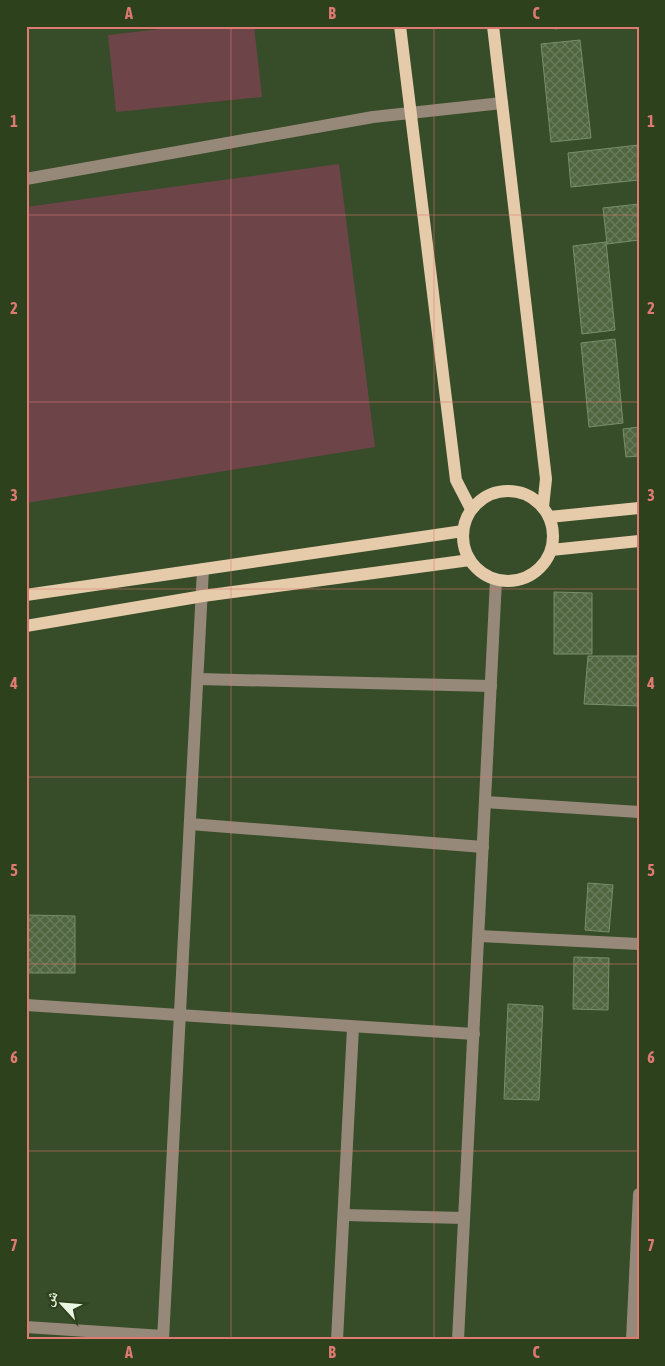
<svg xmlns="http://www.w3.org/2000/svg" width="665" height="1366" font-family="'Asap Condensed','Noto Naskh Arabic',sans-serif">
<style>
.pitch{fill:#6d4549}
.building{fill:url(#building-cross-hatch);stroke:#788f69}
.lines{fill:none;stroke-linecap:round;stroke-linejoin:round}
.minor{stroke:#968979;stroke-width:12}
.major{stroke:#e6cbaa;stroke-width:12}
.grid{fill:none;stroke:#de7a72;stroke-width:1;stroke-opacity:0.55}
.neatline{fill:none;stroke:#de7a72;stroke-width:2}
.grid-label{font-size:16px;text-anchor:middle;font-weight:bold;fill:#de7a72}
</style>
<defs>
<pattern id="building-cross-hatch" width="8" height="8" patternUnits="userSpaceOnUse" patternTransform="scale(1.25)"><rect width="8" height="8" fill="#506641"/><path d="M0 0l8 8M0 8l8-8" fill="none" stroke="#697c5c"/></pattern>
</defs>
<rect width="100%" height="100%" fill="#374c28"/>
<g class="pitch">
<polygon points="187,26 254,26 262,97 116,112 108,35"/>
<polygon points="339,164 375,447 26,503 26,207"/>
</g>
<g class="building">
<polygon points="554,26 578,26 555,29"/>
<polygon points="580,40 591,138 551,142 541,44"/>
<polygon points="639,145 639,180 571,187 568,153"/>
<polygon points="639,204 639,240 607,244 603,208"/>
<polygon points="606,242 615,330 582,334 573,246"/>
<polygon points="615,339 623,423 589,427 581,343"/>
<polygon points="639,427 639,456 626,457 623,429"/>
<polygon points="554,592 592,593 592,654 554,654"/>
<polygon points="588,656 639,656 639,706 584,704"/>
<polygon points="588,883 613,885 609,932 585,930"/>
<polygon points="26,915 75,916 75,973 26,973"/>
<polygon points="574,957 609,958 608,1010 573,1009"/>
<polygon points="508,1004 543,1006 539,1100 504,1099"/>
</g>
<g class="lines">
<g class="minor">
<polyline points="26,179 373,117 502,103"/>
<polyline points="198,679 491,686"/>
<polyline points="485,802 639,812"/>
<polyline points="190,824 483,847"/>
<polyline points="479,936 639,944"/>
<polyline points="26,1005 474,1034"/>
<polyline points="344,1215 464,1218"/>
<polyline points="26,1327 163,1336"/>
<polyline points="163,1340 203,569"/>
<polyline points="337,1340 353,1027"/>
<polyline points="458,1340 496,580"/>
<polyline points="632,1340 639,1194"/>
</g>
<g class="major">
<polyline points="400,26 456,480 471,509"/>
<polyline points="493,26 546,479 543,507"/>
<circle cx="508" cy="536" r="45"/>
<polyline points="549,517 639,508"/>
<polyline points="551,550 639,541"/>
<polyline points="26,595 463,531"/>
<polyline points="26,626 203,596 470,560"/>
</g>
</g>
<path class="grid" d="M231,26v1314M434,26v1314M26,215h613M26,402h613M26,589h613M26,777h613M26,964h613M26,1151h613"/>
<rect width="665" height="1366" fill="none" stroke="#2d411d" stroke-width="55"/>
<g transform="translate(62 1304) rotate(296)" stroke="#2d411d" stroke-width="4" paint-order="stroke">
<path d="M0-4L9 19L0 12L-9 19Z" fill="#e9f6e1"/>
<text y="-8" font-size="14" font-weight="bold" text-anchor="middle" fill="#e9f6e1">ش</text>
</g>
<rect x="28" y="28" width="610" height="1310" class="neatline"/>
<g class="grid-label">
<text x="129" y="19">A</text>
<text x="332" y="19">B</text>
<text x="536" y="19">C</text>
<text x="14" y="127">1</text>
<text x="651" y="127">1</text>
<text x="14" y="314">2</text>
<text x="651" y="314">2</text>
<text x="14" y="501">3</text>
<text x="651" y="501">3</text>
<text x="14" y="689">4</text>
<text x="651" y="689">4</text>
<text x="14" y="876">5</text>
<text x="651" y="876">5</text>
<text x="14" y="1063">6</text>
<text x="651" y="1063">6</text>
<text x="14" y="1251">7</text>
<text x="651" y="1251">7</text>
<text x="129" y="1358">A</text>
<text x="332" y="1358">B</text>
<text x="536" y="1358">C</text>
</g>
</svg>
